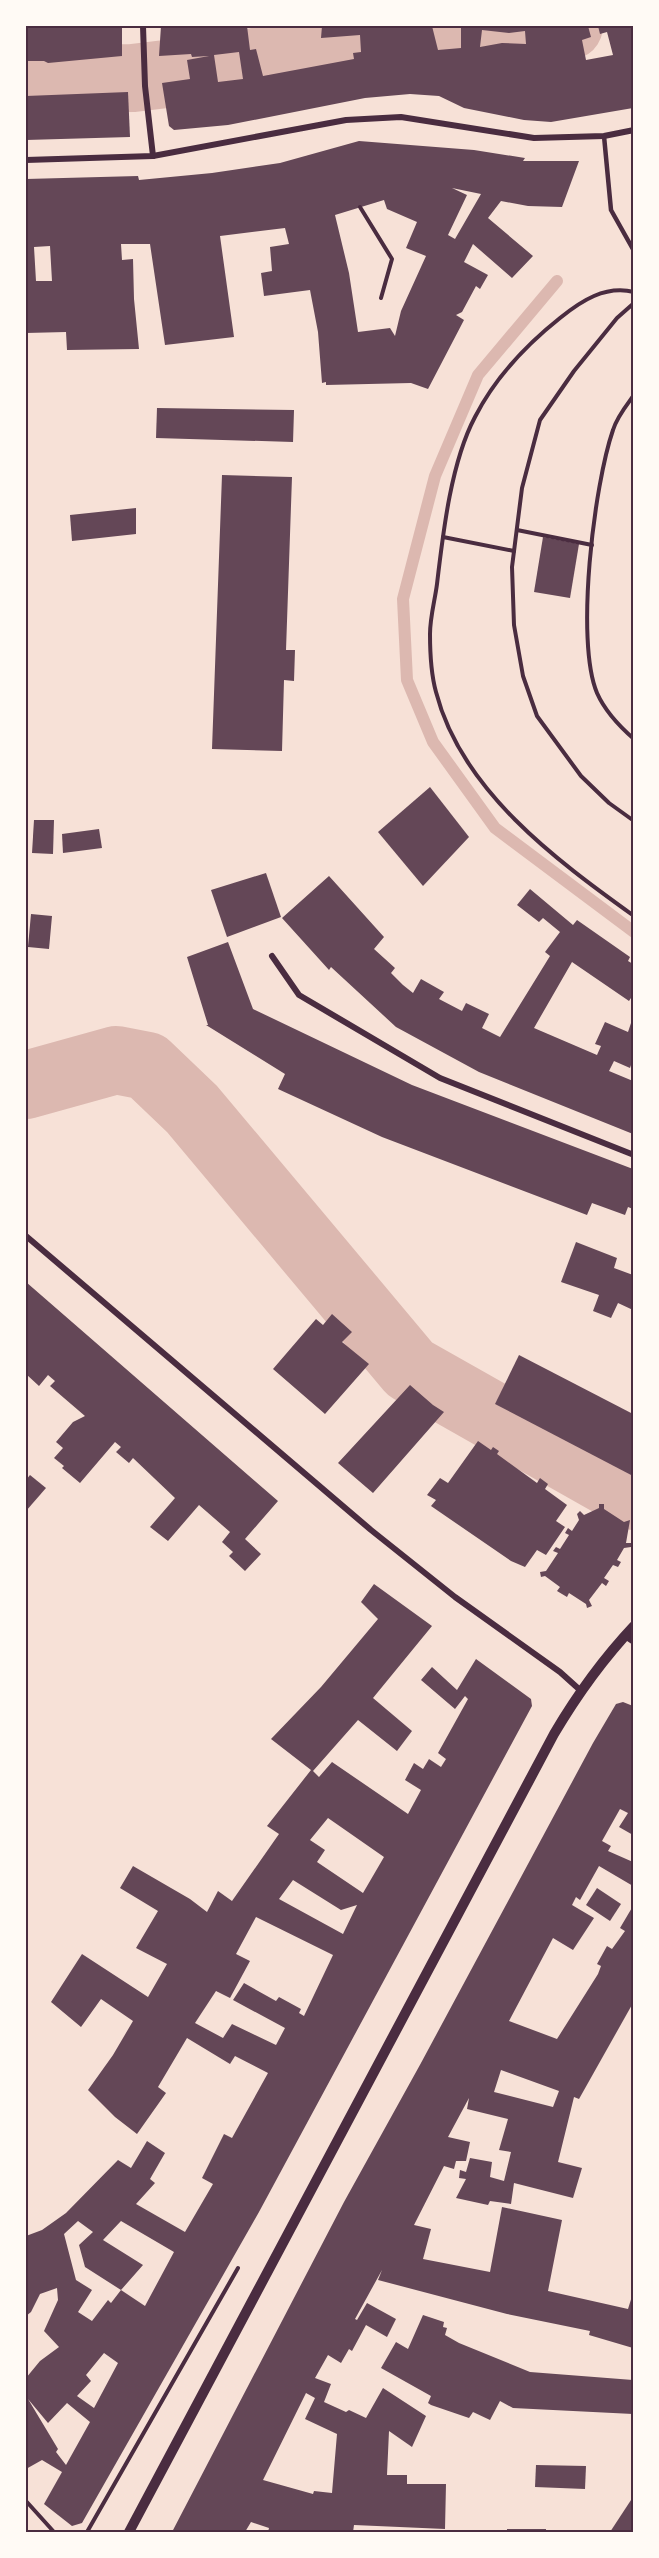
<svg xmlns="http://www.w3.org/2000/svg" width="659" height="2558" font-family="'Zilla Slab',serif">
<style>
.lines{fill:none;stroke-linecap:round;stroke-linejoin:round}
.stream{stroke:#dcb8b0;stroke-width:12}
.river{stroke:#dcb8b0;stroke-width:68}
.building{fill:#644757;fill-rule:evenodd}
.path{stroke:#4a2c40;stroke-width:4}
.service{stroke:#4a2c40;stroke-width:4.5}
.minor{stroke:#4a2c40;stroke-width:6}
.tertiary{stroke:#4a2c40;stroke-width:10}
.neatline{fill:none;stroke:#4a2c40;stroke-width:2}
</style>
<rect width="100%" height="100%" fill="#f7e1d7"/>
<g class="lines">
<polyline class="stream" points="557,281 478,375 435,476 403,599 407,680 433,742 495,828 634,932"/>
<g class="river">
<polyline points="26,80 133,78 240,65 314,50 444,36 515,38 569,26"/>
<polyline points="26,1085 116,1060 147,1066 192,1109 410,1369 634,1496"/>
</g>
</g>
<g class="building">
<polygon points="26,26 122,26 122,56 48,63 44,61 26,61"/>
<path d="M161,26h86l3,24 6,-1 7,27 91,-17 -1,-6 8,-1 -1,-17 -39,3 1,-12h110l6,24 23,-2v-22h127l3,11 -9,3 4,20 27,-5 -6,-23 -7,2 -2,-8h35v82l-82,14 -27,-2 -60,-12 -25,-12 -29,-2 -45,4 -137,27 -54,5 -5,-4 -7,-43 28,-4 -3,-19 22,-4 -17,1 -1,-3 -32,2zM482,30l27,3 16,-2 1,13 -24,-1 -22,4zM239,52l4,27 -25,3 -4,-27z"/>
<polygon points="128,92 130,137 26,140 26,96"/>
<path d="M359,141l115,9 51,8 -2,3h56l-17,46 -34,-1 -27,-5 -13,17 45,38 -21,22 -39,-34 -9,18 24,13 -8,14 -4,-3 -14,26 -6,3 8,5 -36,69 -17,-6 -85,2v-3l-4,1 -4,-51 -8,-42 -46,6 -3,-23 11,-2 -2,-24 19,-3 -4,-16 -65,8 14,101 -69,8 -15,-101h-29l1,16 11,-1 1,40 5,50 -72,1 -1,-18 -40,1v-154l112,-3 1,4 73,-7 68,-10zM452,188l29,6 -26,45 -7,-4 19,-40zM384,200l3,9 30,13 -11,26 20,8 -25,55 -6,25 -5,-8 -32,4 -9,-59 -14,-58zM50,246l2,35h-16l-2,-34z"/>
<polygon points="157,408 294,410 293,442 156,438"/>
<polygon points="222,475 292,477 286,650 295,650 294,681 284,680 282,751 212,749"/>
<polygon points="136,508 136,534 72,541 70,515"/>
<polygon points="543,537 579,544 570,598 534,592"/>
<polygon points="430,787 469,837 423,886 378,832"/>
<polygon points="34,820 54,820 53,854 32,853"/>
<polygon points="99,829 102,848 63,853 62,834"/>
<polygon points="266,873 281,917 227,937 211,890"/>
<polygon points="329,876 384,937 374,949 395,968 391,973 403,985 413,993 421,979 444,992 439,999 462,1011 466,1003 489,1014 482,1028 500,1037 550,956 545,952 560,932 543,918 539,922 517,905 530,889 573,925 577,920 630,957 628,961 633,964 633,995 629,1001 572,962 534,1028 597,1055 601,1046 595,1044 605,1022 628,1032 631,1023 633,1025 633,1059 630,1068 614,1061 609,1071 633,1081 633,1134 479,1072 396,1027 331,967 329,970 282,918"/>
<polygon points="31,914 52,916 49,949 28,947"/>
<polygon points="228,942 253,1009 412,1085 633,1169 633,1209 628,1207 625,1215 592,1203 587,1215 382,1137 278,1089 285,1074 206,1025 208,1025 187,957"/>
<polygon points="576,1242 617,1258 614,1268 633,1275 633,1310 618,1303 611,1318 593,1311 599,1295 561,1282"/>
<polygon points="26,1282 278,1501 245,1539 261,1554 245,1571 229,1556 233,1552 222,1542 230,1532 199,1505 168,1541 150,1527 175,1498 133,1458 129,1463 116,1452 121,1447 115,1442 80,1483 62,1468 64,1466 54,1458 63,1448 56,1442 73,1422 85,1416 50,1386 55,1381 48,1375 39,1386 26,1374"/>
<polygon points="332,1314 352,1332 342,1342 369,1364 325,1414 273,1369 316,1319 323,1325"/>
<polygon points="519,1355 633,1414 633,1476 495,1404"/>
<polygon points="410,1385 433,1405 444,1412 373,1493 338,1463"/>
<polygon points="478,1441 491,1450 493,1447 499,1451 497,1454 537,1483 540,1478 548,1484 545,1489 567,1505 556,1521 565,1527 546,1555 537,1550 525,1567 511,1561 431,1506 436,1500 427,1495 440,1478 448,1483"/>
<polygon points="30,1475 46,1488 26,1511 26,1480"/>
<polygon points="599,1504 604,1504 604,1509 624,1522 630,1520 626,1543 631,1543 631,1547 624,1548 617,1560 621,1562 618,1567 613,1565 604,1578 609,1581 606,1586 602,1583 589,1600 592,1606 587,1608 586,1604 569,1593 567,1597 557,1591 560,1587 545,1576 541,1577 540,1572 546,1571 558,1553 553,1551 556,1547 560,1549 569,1535 565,1533 568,1528 572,1531 579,1520 577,1514 580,1511 584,1515 599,1508"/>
<path d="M374,1584l58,42 -59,72 39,33 -15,20 -39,-31 -45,51 6,6 13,-15 76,52 13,-24 -16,-10 9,-17 9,6 6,-10 12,8 5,-8 -8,-6 30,-54 -3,-3 -10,13 -34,-29 11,-13 25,23 19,-31 55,40 1,7 -273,506 -177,311 -10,3 -28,-22 18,-32 -20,-12 -16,9v-91l14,-17 19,-14 -15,-16 14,-31 -1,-12 -17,6 -9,18 -5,4v-80l16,-6 24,-17 52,-53 13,8 16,-27 18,12 -15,26 5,4 -19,21 49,28 28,-48 -11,-6 22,-44 8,4 36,-65 -33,-17 -5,8 -43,-26 -29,49 8,6 -29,41 -22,-17 -27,-27 25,-35 20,-34 -32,-22 -20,28 -30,-25 31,-48 66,43 19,-33 -31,-16 22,-37 -38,-23 13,-22 57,33 17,13 11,-21 14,10 47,-67 -12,-8 44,-56 -40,-31 50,-52 57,-68 -17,-17zM328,1818l56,39 -21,36 -46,-31 8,-12 -15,-10zM293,1880l48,30 16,-5 -14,29 -64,-35zM256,1917l77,38 -29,61 -5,-3 2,-4 -22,-12 -3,4 -32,-18 -11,17 52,28 -9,17 -44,-21 -9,14 -28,-15 21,-32 14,7 20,-37 -14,-7zM78,2221l15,11 -14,13 6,22 36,23 -10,13 -3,-3 -16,21 -14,-9 14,-22 -16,-10 -12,-46zM121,2221l53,31 -29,54 -24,-16 22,-25 -40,-25zM104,2353l14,10 -24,45 -17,-12 14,-15 -5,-6zM28,2399l20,24 19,-20 23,19 -24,43 -10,-13 2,-3z"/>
<path d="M623,1702l10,4v129l-14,-8 9,-14 -8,-4 -18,32 9,5 -3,5 25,11v24l-34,-20 -19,34 -4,-3 -4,8 22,13 -21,32 -20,-12 -44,83 48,18 41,-65 3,-8 -4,-2 10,-18 5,3 13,-18 -5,-3 13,-22v97l-54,96 -5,-2 -16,65 24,6 -9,30 -59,-15 -3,21 -21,-3 -2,4 -32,-7 10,-19 -7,-1 1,-8 6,2 4,-14 22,4 -2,15 14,4 7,-29 -12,-2 9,-31 -41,-10 2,-11 -21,39 22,5 -4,19h-10l-2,8 -10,-3 -30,59 17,4 -8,30 67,13 12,-65 60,13 -14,71 80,18 5,-16v55l-44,-13 1,-4 -83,-17 -129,-34 4,-10 -27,49 2,1 10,-17 29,16 -9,18 -21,-12 -14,26 -3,-2 -8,14 -13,-8 -13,23 16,6 -7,18 22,10 3,-2 17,8 17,-30 43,28 -14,31 -23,-16 -2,44h20v9h39l-1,45 -91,-4 -1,7h-85l1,-4 -18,-6 -6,10h-73l172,-330 77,-139 172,-320 23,-39zM501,2070l58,21 -6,16 -59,-15zM306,2393l9,5 -10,21 32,15 -5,59 -18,-2 -1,3 -50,-14z"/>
<polygon points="597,1888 621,1904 610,1921 586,1905"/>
<polygon points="423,2315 444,2322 443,2327 447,2328 445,2335 459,2343 530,2372 633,2380 633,2414 513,2408 500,2401 490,2420 473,2412 469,2418 431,2405 428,2403 431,2396 381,2368 396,2342 408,2349"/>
<polygon points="536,2465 586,2466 585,2489 535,2487"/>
<polygon points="633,2497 633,2532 610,2532"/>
<rect x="507" y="2529" width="39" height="3"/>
</g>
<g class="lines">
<g class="path">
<polyline points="360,207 392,259 381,298"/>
<path d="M634,292c-29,-7 -53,9 -74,26 -34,27 -65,60 -85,99 -24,45 -32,116 -38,167 -2,16 -7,33 -7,50 0,19 1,40 6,58 25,98 120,168 198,224"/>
<polyline points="634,303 617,318 574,371 540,420 522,488 512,567 514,625 523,676 537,716 581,776 609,803 634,821"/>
<path d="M634,395c-8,11 -17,22 -21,35 -19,55 -38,211 -16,263 8,18 22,33 37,46"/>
<polyline points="517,530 592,545"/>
<polyline points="443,537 514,551"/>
<polyline points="26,2501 54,2532"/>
<polyline points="87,2532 238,2268"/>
</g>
<polyline class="service" points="604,136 611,210 634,251"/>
<g class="minor">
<polyline points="143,26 145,86 153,156"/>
<polyline points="26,160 153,156 346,120 401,117 534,138 604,136 634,130"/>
<polyline points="272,956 299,995 440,1078 634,1155"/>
<polyline points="26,1236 371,1530 455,1597 560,1672 580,1690"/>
<polyline points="625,1636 634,1642"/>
</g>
<path class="tertiary" d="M129,2532l425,-798c23,-39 48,-74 80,-108"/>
</g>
<rect width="659" height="2558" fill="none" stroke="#fffaf5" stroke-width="54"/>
<rect x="27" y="27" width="605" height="2504" class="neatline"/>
</svg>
